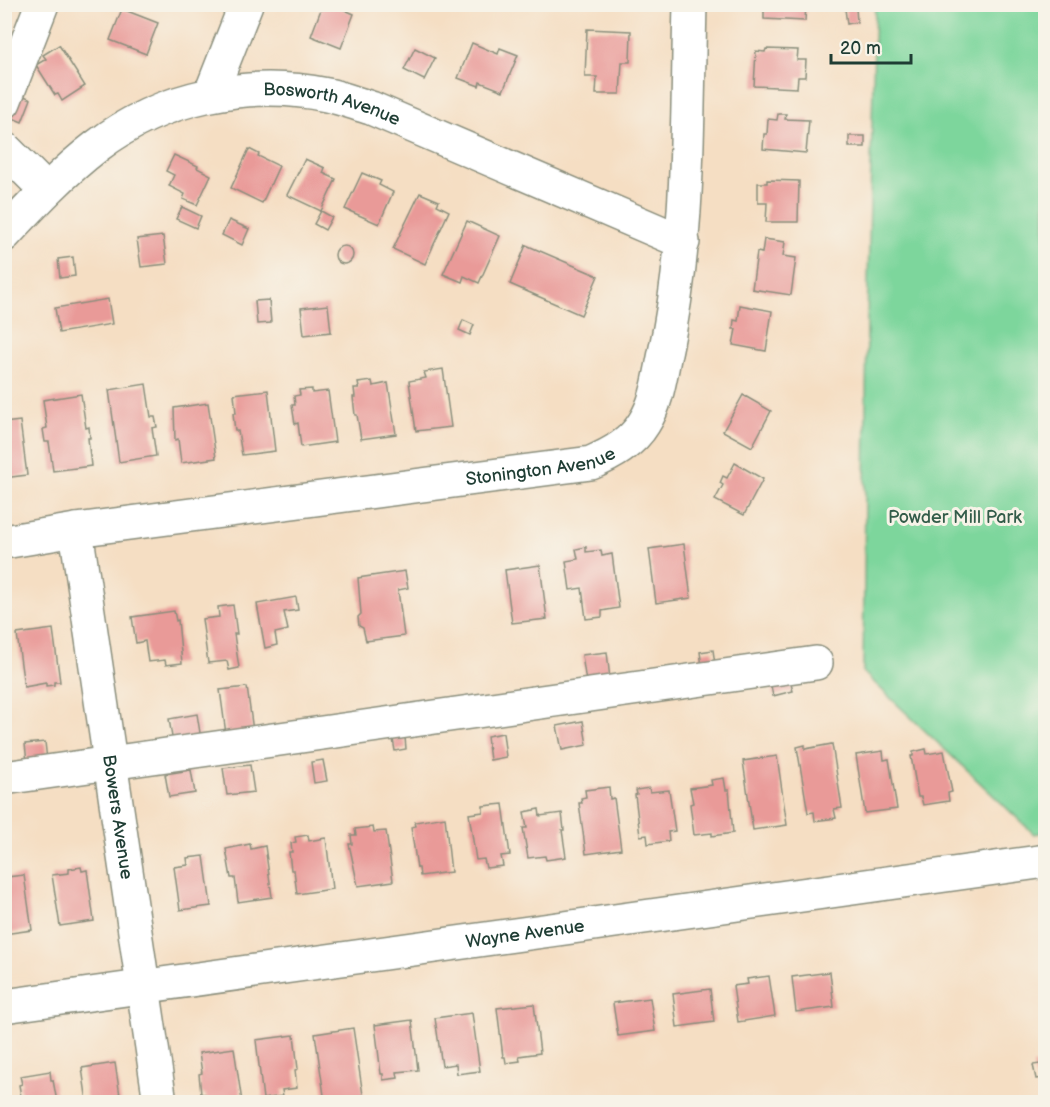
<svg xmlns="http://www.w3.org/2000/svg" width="1050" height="1107" font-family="'Balsamiq Sans',sans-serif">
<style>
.green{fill:#7dd69c;stroke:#4e8a68;stroke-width:1.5}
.building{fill:#e99a98}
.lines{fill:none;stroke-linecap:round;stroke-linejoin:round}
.minor-casing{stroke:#8a8e7c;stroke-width:36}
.minor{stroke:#fff;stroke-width:33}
.labels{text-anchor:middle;stroke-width:6;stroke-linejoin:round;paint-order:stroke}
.street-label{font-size:18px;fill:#1f3d34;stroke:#f7f3e8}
.park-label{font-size:18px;fill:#325c49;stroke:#f7f3e8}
</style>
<rect width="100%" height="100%" fill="#f7f3e8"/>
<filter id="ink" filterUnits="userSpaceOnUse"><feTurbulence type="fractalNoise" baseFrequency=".0167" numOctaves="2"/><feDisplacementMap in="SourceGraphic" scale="12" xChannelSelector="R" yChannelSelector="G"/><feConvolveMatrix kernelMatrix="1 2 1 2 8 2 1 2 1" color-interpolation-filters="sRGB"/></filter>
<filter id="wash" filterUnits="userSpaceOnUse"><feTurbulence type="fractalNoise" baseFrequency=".008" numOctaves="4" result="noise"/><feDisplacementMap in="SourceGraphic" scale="24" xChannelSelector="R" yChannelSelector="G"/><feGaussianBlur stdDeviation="1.35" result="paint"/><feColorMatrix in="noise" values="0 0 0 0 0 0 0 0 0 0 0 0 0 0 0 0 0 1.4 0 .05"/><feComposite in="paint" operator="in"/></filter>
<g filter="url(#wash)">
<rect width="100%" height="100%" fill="#f5dec3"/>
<polygon class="green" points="875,5 1045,5 1045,832 1034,834 863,672 867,322"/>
<g id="blocks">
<g class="building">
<polygon points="323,4 331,4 354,14 341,48 311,36"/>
<polygon points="764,4 806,4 805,21 764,19"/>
<polygon points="856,8 857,22 847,24 845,9"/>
<polygon points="122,9 158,23 146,54 110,40"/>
<polygon points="587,29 631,31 630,62 622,62 620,94 596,94 597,77 585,77"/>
<polygon points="472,43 498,54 500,48 518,55 503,91 480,82 479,86 458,78"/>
<polygon points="59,45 85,86 62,101 58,94 55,95 36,65 46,59 43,55"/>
<polygon points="415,48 435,58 424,80 404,70"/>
<polygon points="766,49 798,50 797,60 806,60 805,77 798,77 797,88 754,86 756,51 765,52"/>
<polygon points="17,93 31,99 22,122 8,116"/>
<polygon points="778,114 786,114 785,119 809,120 806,153 763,149 764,134 767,134 768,119 777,120"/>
<rect x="849" y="136" width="16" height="11"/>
<polygon points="249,149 259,154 258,156 279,166 262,203 231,188"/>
<polygon points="174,155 198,166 197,168 211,175 197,205 183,199 185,194 169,186 174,175 166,171"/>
<polygon points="305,159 325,168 323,173 336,179 321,211 287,195"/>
<polygon points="362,173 381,181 379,185 393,192 379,224 345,209"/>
<polygon points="767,180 799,181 798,222 766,222 767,203 758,203 758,183 767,183"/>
<polygon points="420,193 439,201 437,205 449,211 425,264 393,249"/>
<polygon points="182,207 201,216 196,228 176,219"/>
<polygon points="321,211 332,217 325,230 314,224"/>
<polygon points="229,220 249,229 242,245 222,235"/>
<polygon points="467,221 500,236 479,283 464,276 462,282 443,274"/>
<polygon points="163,236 167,264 141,267 137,239"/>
<polygon points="764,239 785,242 783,256 796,258 791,295 752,289 757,252 762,253"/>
<polygon points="526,245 598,276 581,315 510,284"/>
<circle cx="344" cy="255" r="9"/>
<polygon points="73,257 75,276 60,278 58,259"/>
<polygon points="108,299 112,324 59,333 55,308"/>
<polygon points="269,300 271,323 257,324 255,301"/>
<polygon points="328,305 331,332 304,335 301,308"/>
<polygon points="740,305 772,311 766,351 733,345 736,329 733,329 734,320 738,321"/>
<polygon points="463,320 474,325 470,335 459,330"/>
<polygon points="443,369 451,427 416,431 409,381 426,378 424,372"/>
<polygon points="372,381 373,386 388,383 396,434 361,439 357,415 355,415 353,397 355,397 354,388 359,388 358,383"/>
<polygon points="146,384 151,417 155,417 157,427 152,428 156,456 119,462 109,390"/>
<polygon points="312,389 312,393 328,391 335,442 301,447 298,423 295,424 292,405 295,405 294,396 300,395 299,390"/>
<polygon points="268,390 275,451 242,455 238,431 235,431 233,413 236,413 234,394"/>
<polygon points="81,394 86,428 89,427 90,438 88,438 91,466 53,471 49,442 45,442 43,429 47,428 43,400"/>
<polygon points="743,395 771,411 752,447 723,431"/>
<polygon points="208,403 216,458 181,463 178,439 175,440 174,408"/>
<polygon points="20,421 27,475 4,478 4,423"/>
<polygon points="735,463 763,479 744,515 715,500 723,485 720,483 723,476 727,478"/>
<polygon points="684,544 691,598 656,603 649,549"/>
<polygon points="586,547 586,552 601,550 602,556 612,554 619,608 602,611 602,617 586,619 582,588 570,590 566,561 578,559 576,549"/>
<polygon points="540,565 547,619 512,623 505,570"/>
<polygon points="405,571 408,588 398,590 404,636 366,641 363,628 359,626 358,617 361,614 358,578"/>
<polygon points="296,597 298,610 284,612 288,630 275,633 277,645 265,648 257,604"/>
<polygon points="233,605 237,634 234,634 239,668 229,670 227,661 208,663 202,619 219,617 218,607"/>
<polygon points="174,611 176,621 178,620 182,663 166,665 165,660 148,662 145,641 136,643 132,617"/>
<polygon points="53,629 60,682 54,682 54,685 46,686 46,683 24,687 17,634"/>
<polygon points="713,650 715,664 702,666 700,652"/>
<polygon points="607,652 610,679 586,682 582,655"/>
<polygon points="790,681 793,691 773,696 771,686"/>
<polygon points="247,687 253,731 226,734 220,690"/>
<polygon points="197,714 201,739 173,743 169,719"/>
<polygon points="583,721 587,745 562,750 557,726"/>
<polygon points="503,733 506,757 490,760 487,736"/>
<polygon points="405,737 406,749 395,751 393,739"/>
<polygon points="45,742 47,760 27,762 25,744"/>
<polygon points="832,744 842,808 834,809 836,818 815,821 814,812 808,813 797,747 805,745 805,749"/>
<polygon points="926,749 927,754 944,751 952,792 948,793 949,801 923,805 921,797 918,797 911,756 913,756 913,752"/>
<polygon points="883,751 884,760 889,759 897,809 865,813 856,755"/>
<polygon points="777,756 787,825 753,830 743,761"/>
<polygon points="323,760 327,781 314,783 311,762"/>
<polygon points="250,765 254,792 227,795 223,768"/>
<polygon points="191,770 195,793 169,797 165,774"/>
<polygon points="724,778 726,790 729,790 733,833 712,836 712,833 694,835 690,804 693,803 690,788 712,785 711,780"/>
<polygon points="609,787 610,799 614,798 621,849 586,854 579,803 582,803 581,798 586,797 585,790"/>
<polygon points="649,788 650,792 669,790 675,831 668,832 669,841 648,844 647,835 640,836 635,795 637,794 636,790"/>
<polygon points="503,804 510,855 501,856 503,866 486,868 484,859 476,860 469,814 483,812 483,806"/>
<polygon points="539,809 540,816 562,813 564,830 562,830 566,857 546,860 545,856 528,858 523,828 527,828 524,812"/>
<polygon points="445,817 451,872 420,876 419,868 417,868 411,827 416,826 415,822"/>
<polygon points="373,827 374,832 386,831 393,881 358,886 349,844 352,844 351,835 356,835 355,829"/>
<polygon points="308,835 309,841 326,838 332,889 297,894 294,870 291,870 289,852 292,852 291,843 296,842 295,837"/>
<polygon points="250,844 251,849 265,846 272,897 238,902 235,878 231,878 226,849"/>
<polygon points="204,856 211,906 180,910 174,867 188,865 187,858"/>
<polygon points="81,867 82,871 87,870 94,921 60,926 52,875 69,873 69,869"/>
<polygon points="24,875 32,930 4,934 4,882 8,882 7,877"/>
<polygon points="830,972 834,1007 796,1012 792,977"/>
<polygon points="769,976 775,1016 738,1022 733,986 748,984 747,979"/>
<polygon points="710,989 714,1022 677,1027 673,994"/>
<polygon points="650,998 655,1031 618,1036 613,1003"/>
<polygon points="534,1004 540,1053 519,1056 520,1061 506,1063 505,1057 503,1057 497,1008"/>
<polygon points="472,1013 480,1071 457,1074 456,1064 442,1066 435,1018"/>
<polygon points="412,1020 418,1070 397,1072 398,1078 383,1080 383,1074 381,1074 375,1025"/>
<polygon points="353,1028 364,1102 325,1102 315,1034"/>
<polygon points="294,1035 298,1069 295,1070 297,1088 282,1090 283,1096 263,1099 256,1040"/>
<polygon points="234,1048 242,1102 207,1102 205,1094 201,1094 199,1074 202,1073 199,1053"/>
<polygon points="115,1063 121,1102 87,1102 82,1068"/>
<polygon points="1046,1063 1046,1078 1036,1079 1033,1065"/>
<polygon points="50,1071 51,1080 53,1080 57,1102 22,1102 19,1085 22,1084 20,1076"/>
</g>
</g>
</g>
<g filter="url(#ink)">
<use href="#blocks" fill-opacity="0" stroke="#8a8e7c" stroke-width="1.5"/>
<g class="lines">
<defs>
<g id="minor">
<polyline points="211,93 246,4"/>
<polyline points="4,102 42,4"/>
<polyline points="4,148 46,190"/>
<path id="s1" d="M4,235c30,-32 59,-63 93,-89 65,-50 151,-67 230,-51 15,3 30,9 44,13l312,134"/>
<path id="s2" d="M76,530l84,572"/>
<path id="s3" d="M4,542l72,-12 515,-67c21,-9 41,-20 53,-40 13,-20 16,-46 21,-70 25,-114 22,-232 25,-349"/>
<polyline points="4,778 816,663"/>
<path id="s4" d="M4,1006l1042,-145"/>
</g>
</defs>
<use href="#minor" class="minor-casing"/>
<use href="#minor" class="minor"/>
</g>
</g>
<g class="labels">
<g class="street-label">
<text dy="6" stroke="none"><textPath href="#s1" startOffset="378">Bosworth Avenue</textPath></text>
<text dy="6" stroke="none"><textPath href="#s3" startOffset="542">Stonington Avenue</textPath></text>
<text dy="6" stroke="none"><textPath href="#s2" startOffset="290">Bowers Avenue</textPath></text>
<text dy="6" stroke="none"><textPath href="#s4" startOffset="526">Wayne Avenue</textPath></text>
</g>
<g class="park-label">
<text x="955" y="523">Powder Mill Park</text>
</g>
</g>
<rect width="1050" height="1107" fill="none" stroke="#f7f3e8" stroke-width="24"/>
<path d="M831 54v9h80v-9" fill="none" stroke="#1f3d34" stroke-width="3"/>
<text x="840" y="54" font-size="18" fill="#1f3d34" stroke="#f7f3e8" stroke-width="4.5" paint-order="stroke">20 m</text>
</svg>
